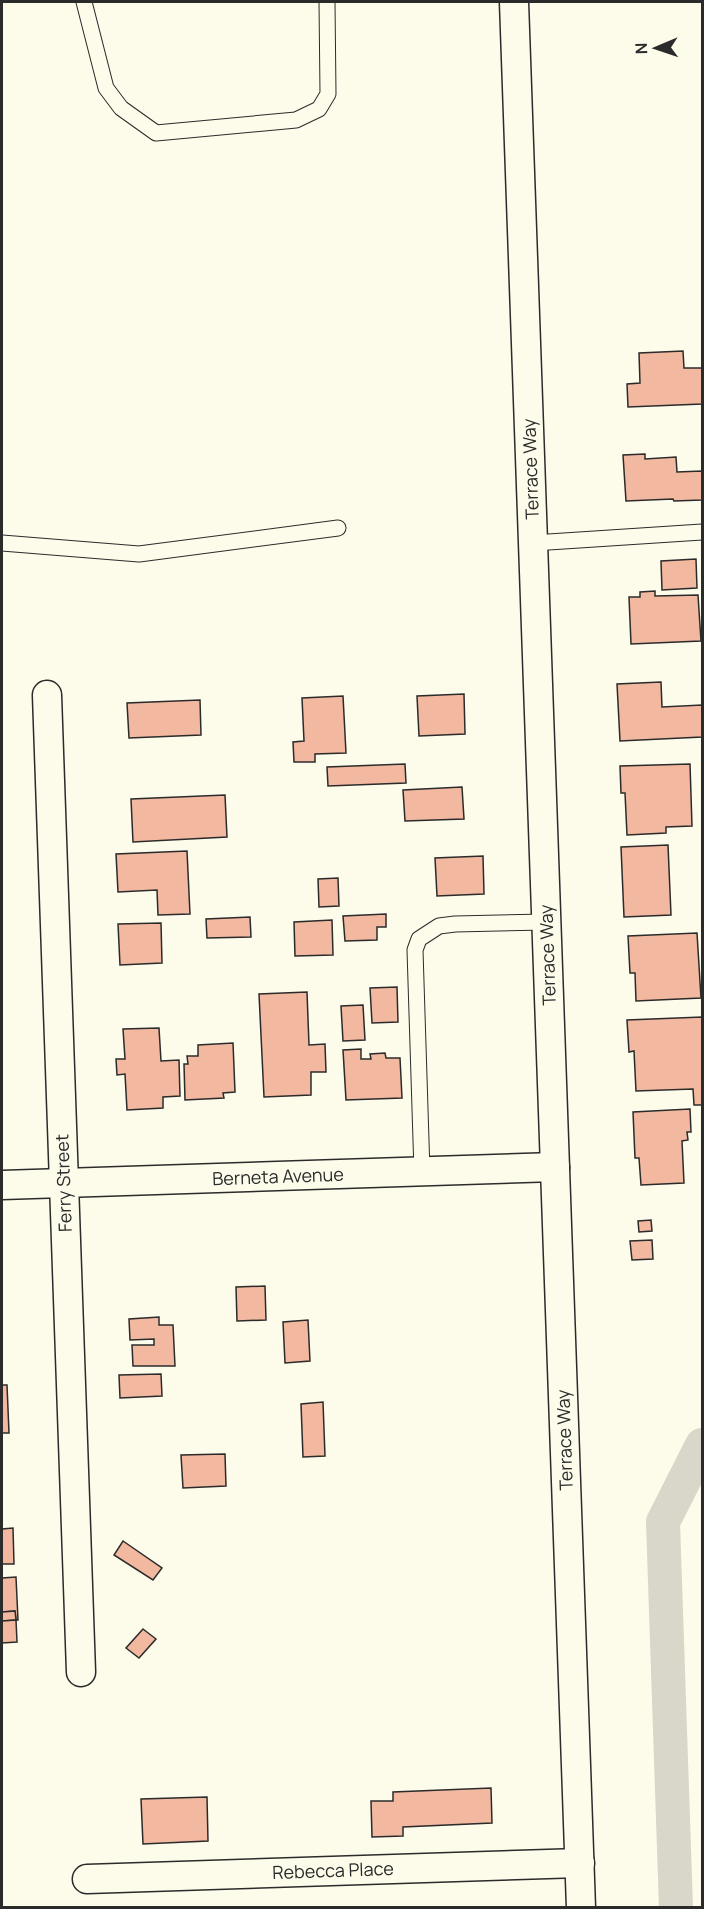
<svg xmlns="http://www.w3.org/2000/svg" width="704" height="1909" font-family="Manrope,sans-serif">
<style>
.lines{fill:none;stroke-linecap:round;stroke-linejoin:round}
.canal{stroke:#d8d7c9;stroke-width:34}
.building{fill:#f2b8a0;stroke:#2b2b2b;stroke-width:1.5}
.service-casing{stroke:#2b2b2b;stroke-width:17}
.minor-casing{stroke:#2b2b2b;stroke-width:31}
.service{stroke:#fdfbea;stroke-width:15}
.minor{stroke:#fdfbea;stroke-width:28}
.labels{text-anchor:middle;stroke-width:4.5;stroke-linejoin:round;paint-order:stroke}
.street-label{font-size:18px;fill:#2b2b2b;stroke:#fdfbea}
</style>
<rect width="100%" height="100%" fill="#fdfbea"/>
<g class="lines">
<polyline class="canal" points="676,1908 663,1522 702,1445"/>
</g>
<g class="building">
<polygon points="683,351 684,368 702,368 702,404 628,407 627,384 640,383 639,353"/>
<polygon points="645,454 645,459 676,457 677,472 702,471 702,500 674,501 673,499 626,501 623,455"/>
<polygon points="696,559 697,588 662,590 661,561"/>
<polygon points="655,591 655,596 698,595 701,641 631,644 629,597 640,597 640,592"/>
<polygon points="661,682 662,707 702,705 702,737 620,741 617,684"/>
<polygon points="464,694 465,734 419,736 417,696"/>
<polygon points="343,696 346,753 315,754 315,762 294,762 293,742 304,741 302,698"/>
<polygon points="200,700 201,735 129,738 127,703"/>
<polygon points="405,764 406,783 328,786 327,767"/>
<polygon points="690,764 692,826 666,827 666,833 627,835 625,793 621,793 620,766"/>
<polygon points="462,787 464,819 405,821 403,790"/>
<polygon points="225,795 227,837 133,842 131,799"/>
<polygon points="668,845 671,915 624,917 621,847"/>
<polygon points="187,851 190,914 158,915 157,890 118,892 116,854"/>
<polygon points="483,856 484,894 437,896 435,858"/>
<polygon points="338,878 339,906 319,907 318,879"/>
<polygon points="386,914 386,927 377,927 377,940 345,941 343,916"/>
<polygon points="250,917 251,937 207,938 206,919"/>
<polygon points="332,920 333,955 295,956 294,922"/>
<polygon points="161,923 162,963 120,965 118,924"/>
<polygon points="697,933 701,998 636,1001 635,973 630,973 628,936"/>
<polygon points="397,987 398,1022 372,1023 370,988"/>
<polygon points="307,992 309,1045 325,1044 326,1072 311,1072 311,1095 264,1097 259,994"/>
<polygon points="363,1005 365,1040 343,1041 341,1006"/>
<polygon points="702,1017 702,1105 694,1105 693,1089 636,1091 634,1051 629,1052 627,1020"/>
<polygon points="159,1028 161,1061 179,1060 180,1096 163,1097 163,1108 127,1110 125,1074 117,1075 116,1059 125,1059 123,1029"/>
<polygon points="233,1043 235,1092 223,1093 224,1098 185,1100 184,1064 188,1064 187,1056 198,1056 198,1045"/>
<polygon points="361,1049 361,1059 371,1059 370,1054 385,1053 386,1058 400,1058 402,1098 346,1100 343,1050"/>
<polygon points="690,1109 691,1132 687,1132 688,1140 682,1141 684,1183 641,1185 639,1158 635,1158 633,1112"/>
<polygon points="651,1220 652,1231 639,1232 638,1221"/>
<polygon points="652,1240 653,1259 632,1260 630,1241"/>
<polygon points="265,1286 266,1320 237,1321 236,1287"/>
<polygon points="159,1317 159,1325 173,1325 175,1366 133,1366 132,1345 154,1345 154,1339 130,1340 129,1319"/>
<polygon points="308,1320 310,1361 285,1363 283,1322"/>
<polygon points="161,1374 162,1396 120,1398 119,1375"/>
<polygon points="2,1385 7,1385 9,1433 2,1433"/>
<polygon points="323,1402 325,1456 303,1457 301,1404"/>
<polygon points="225,1454 226,1486 183,1488 181,1455"/>
<polygon points="13,1528 14,1564 2,1564 2,1529"/>
<polygon points="123,1541 162,1568 153,1580 114,1555"/>
<polygon points="16,1577 18,1620 16,1620 15,1611 2,1612 2,1578"/>
<polygon points="15,1611 16,1620 2,1621 2,1612"/>
<polygon points="16,1620 17,1642 2,1643 2,1621"/>
<polygon points="143,1629 156,1639 139,1658 126,1648"/>
<polygon points="491,1788 492,1823 403,1827 403,1836 372,1837 371,1801 393,1801 393,1792"/>
<polygon points="207,1797 208,1841 143,1844 141,1799"/>
</g>
<g class="lines">
<defs>
<g id="service">
<polyline points="84,2 106,88 121,108 156,133 296,120 319,109 328,94 327,2"/>
<polyline points="2,543 139,554 338,528"/>
<polyline points="533,543 702,532"/>
<polyline points="422,1172 415,950 419,939 439,926 455,924 546,922"/>
</g>
<g id="minor">
<polyline points="514,2 581,1908"/>
<polyline points="47,695 81,1672"/>
<polyline points="2,1185 555,1167"/>
<polyline points="87,1879 580,1863"/>
</g>
</defs>
<use href="#service" class="service-casing"/>
<use href="#minor" class="minor-casing"/>
<use href="#service" class="service"/>
<use href="#minor" class="minor"/>
</g>
<g class="labels">
<g class="street-label">
<text transform="translate(531 469) rotate(-92)" y="6">Terrace Way</text>
<text transform="translate(548 955) rotate(-92)" y="6">Terrace Way</text>
<text transform="translate(278 1177) rotate(-2)" y="6">Berneta Avenue</text>
<text transform="translate(64 1183) rotate(-92)" y="6">Ferry Street</text>
<text transform="translate(565 1440) rotate(-92)" y="6">Terrace Way</text>
<text transform="translate(333 1871) rotate(-2)" y="6">Rebecca Place</text>
</g>
</g>
<rect width="704" height="1909" fill="none" stroke="#2b2b2b" stroke-width="6"/>
<g transform="translate(656 48) rotate(268)" stroke="#fdfbea" stroke-width="4.5" paint-order="stroke">
<path d="M0-4.5L10 22L0 15L-10 22Z" fill="#2b2b2b"/>
<text y="-9" font-size="16" font-weight="bold" text-anchor="middle" fill="#2b2b2b">N</text>
</g>
</svg>
